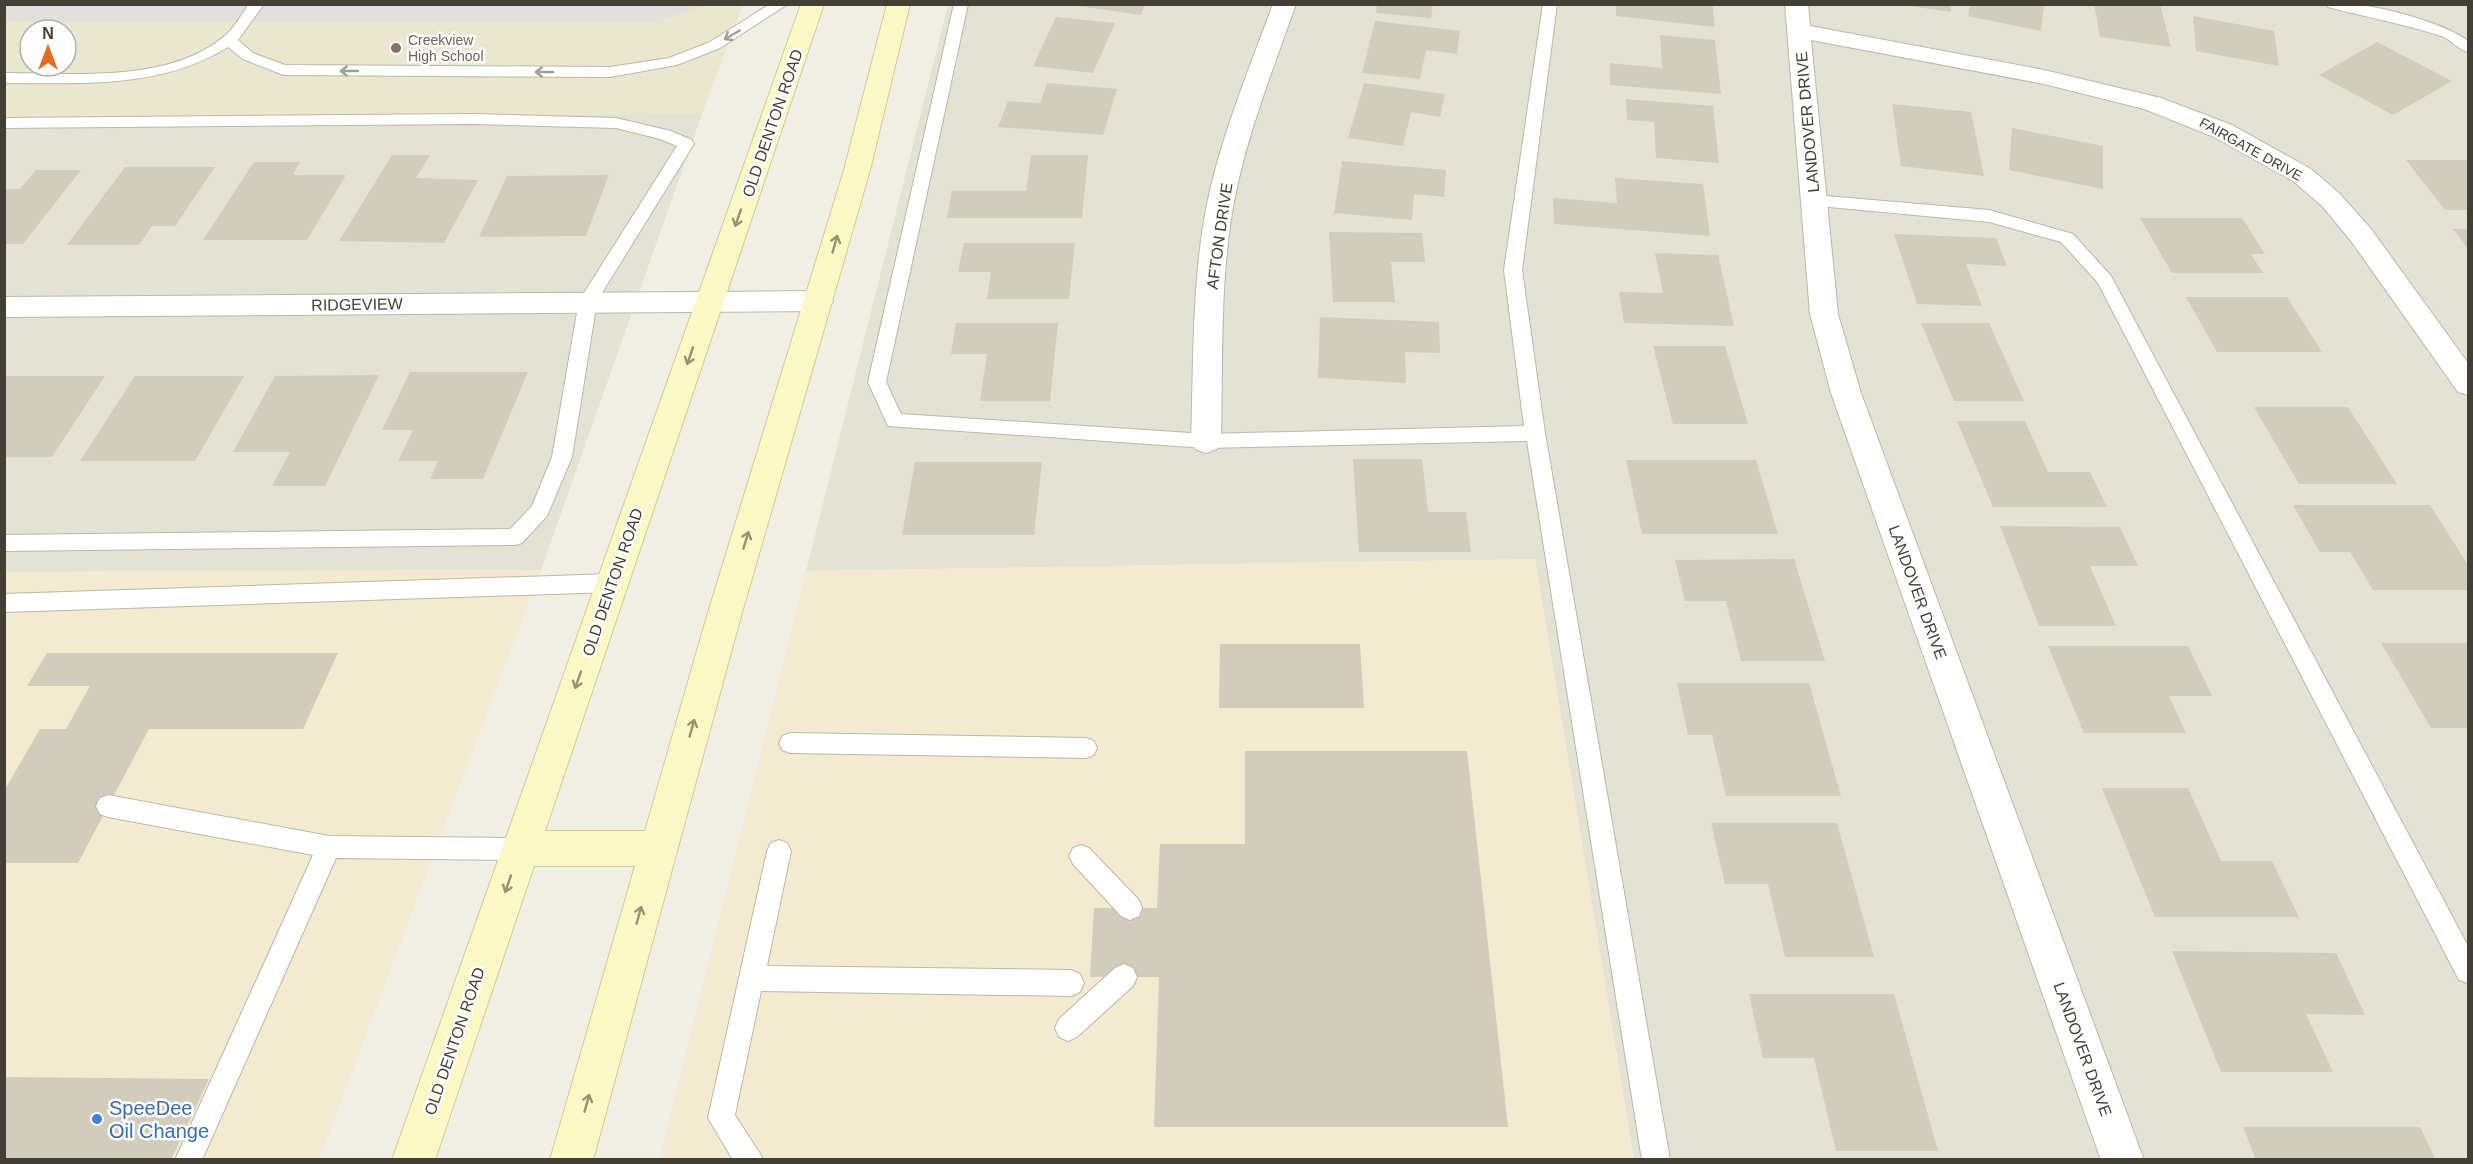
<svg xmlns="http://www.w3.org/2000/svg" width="2473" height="1164" font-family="Arial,sans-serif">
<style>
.residential{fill:#e4e2d2}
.commercial{fill:#f2ebcf}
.education{fill:#e9e7ce;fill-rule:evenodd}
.parking{fill:#e1e0dc}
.building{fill:#d1cdba}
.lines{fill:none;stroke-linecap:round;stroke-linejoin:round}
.lane-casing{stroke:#bbb8a7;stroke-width:2}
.street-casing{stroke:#bbb8a7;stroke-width:2}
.secondary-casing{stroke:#cecb96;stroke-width:2}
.lane{fill:#fff;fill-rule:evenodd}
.street{fill:#fff;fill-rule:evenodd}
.secondary{fill:#fbf9c3;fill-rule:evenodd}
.oneway{stroke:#a09f9a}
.oneway2{stroke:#959374}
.education-dot{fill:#8d6e63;stroke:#fff;stroke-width:2}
.shop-dot{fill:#3f7fe0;stroke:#fff;stroke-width:2}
.labels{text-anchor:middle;stroke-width:5;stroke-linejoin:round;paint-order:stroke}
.far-education-label{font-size:14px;fill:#785e54;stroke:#fff;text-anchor:start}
.far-street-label{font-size:14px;fill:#423f34;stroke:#fff}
.street-label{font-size:16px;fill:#423f34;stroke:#fff}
.near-shop-label{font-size:20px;fill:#366cbe;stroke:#fff;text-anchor:start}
</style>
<rect width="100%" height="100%" fill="#f0efe3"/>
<g class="residential">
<polygon points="948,5 2468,5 2468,1159 1634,1159 1535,559 806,571"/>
<polygon points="702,114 541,570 5,572 4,116"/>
</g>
<g class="commercial">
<polygon points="1535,559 1634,1159 660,1160 806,571"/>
<polygon points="541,570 319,1159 5,1159 4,572"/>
</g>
<path class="education" d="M4,5h739l-41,109 -697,2zM30,30h36v36h-36z"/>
<polygon class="parking" points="5,4 703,5 658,22 5,21"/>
<g class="building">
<polygon points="1065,4 1145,4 1141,15"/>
<polygon points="1377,4 1433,4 1431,18 1376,13"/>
<polygon points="1616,4 1713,4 1714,27 1616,16"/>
<polygon points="1910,4 1951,4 1951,12 1910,6"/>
<polygon points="2094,4 2160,4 2171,47 2100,37"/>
<polygon points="1970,5 2044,5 2041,31 1968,16"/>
<polygon points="2193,16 2274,31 2279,66 2196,51"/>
<polygon points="1056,17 1115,23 1093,73 1033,66"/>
<polygon points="1375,21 1460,31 1457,54 1426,50 1420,79 1362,73"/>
<polygon points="1660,35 1715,40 1721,94 1610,85 1610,63 1662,68"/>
<polygon points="2377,42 2452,81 2393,115 2319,75"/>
<polygon points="1047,83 1117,89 1103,135 998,127 1008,101 1040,103"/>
<polygon points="1364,83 1445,94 1440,117 1411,112 1403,146 1348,138"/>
<polygon points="1626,99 1713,106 1719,163 1656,158 1654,122 1627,120"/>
<polygon points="1892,104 1971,112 1984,176 1901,166"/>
<polygon points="2012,128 2103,146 2103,189 2009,170"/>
<polygon points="392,155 430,155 416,178 478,180 444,243 339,241"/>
<polygon points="1031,155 1088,155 1082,218 947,218 952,191 1026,191"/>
<polygon points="2406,160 2468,160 2468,210 2445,210"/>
<polygon points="1342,161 1446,170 1444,197 1414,194 1412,220 1334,213"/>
<polygon points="254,162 300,162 293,175 346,175 307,240 203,240"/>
<polygon points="125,167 215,167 175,226 152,226 139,245 67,245"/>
<polygon points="36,170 81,170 23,244 4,244 4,189 20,189"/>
<polygon points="609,175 586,236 479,237 507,176"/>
<polygon points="1615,178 1703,184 1710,236 1554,224 1553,198 1617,203"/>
<polygon points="2140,218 2242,218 2265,254 2251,254 2263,273 2172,273"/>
<polygon points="2453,229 2468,229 2468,249"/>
<polygon points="1329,232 1422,233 1425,262 1391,262 1395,302 1333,302"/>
<polygon points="1894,234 1996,238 2007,266 1966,264 1982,306 1917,304"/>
<polygon points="964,243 1075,243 1069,299 987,299 991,272 958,272"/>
<polygon points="1655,253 1718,255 1734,326 1624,323 1619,292 1663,293"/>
<polygon points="2186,297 2287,297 2322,352 2217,352"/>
<polygon points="1320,317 1439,322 1440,353 1405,352 1406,383 1318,378"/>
<polygon points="956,323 1058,323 1050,401 980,401 987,354 951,354"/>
<polygon points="1921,323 1989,323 2024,401 1954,401"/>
<polygon points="1653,346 1725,346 1748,424 1673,424"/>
<polygon points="410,372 528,372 483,479 430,479 438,461 398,461 413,430 382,430"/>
<polygon points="379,375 325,486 272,486 290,452 233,452 275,376"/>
<polygon points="4,376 105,376 52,457 4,457"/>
<polygon points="135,376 244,376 195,461 80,461"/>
<polygon points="2254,407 2348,407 2397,484 2299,484"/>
<polygon points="1957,421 2025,421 2048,472 2090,472 2107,507 1993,507"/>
<polygon points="1353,459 1422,459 1428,512 1466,512 1471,552 1359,552"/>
<polygon points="1626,460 1756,460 1778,534 1642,534"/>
<polygon points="915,462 1042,462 1034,535 902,535"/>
<polygon points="2293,505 2430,505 2468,565 2468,590 2373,590 2350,552 2320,552"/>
<polygon points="2000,526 2120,527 2138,566 2090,566 2116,626 2039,626"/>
<polygon points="1794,559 1825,661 1741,661 1726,601 1685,601 1675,560"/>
<polygon points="2381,643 2468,643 2468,728 2431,728"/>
<polygon points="1220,644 1360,644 1364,708 1219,708"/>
<polygon points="2048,646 2188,646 2212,696 2169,696 2186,733 2084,733"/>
<polygon points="47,653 338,653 303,729 149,729 78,863 4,863 4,791 40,729 66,729 90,686 27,686"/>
<polygon points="1677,683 1809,683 1841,796 1726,796 1712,735 1688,735"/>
<polygon points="1245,751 1467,751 1508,1127 1154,1127 1159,977 1090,977 1094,908 1157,908 1160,844 1245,844"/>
<polygon points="2102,788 2188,788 2221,861 2272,861 2299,917 2155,917"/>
<polygon points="1711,823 1837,823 1874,957 1785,957 1768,884 1725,884"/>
<polygon points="2172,951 2336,953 2365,1015 2306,1014 2333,1072 2221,1072"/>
<polygon points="1749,994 1894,994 1938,1151 1836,1151 1814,1058 1763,1058"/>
<polygon points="4,1077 209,1079 171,1160 4,1160"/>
<polygon points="2243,1127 2420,1127 2436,1160 2256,1160"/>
</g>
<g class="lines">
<defs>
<g id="lane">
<path d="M249,4h15l-26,36 15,13 32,12 325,2 59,-9 41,-16 60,-38h18l-68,44 -43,17 -67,12 -327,-2 -40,-16 -15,-12c-67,42 -147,36 -224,36v-10c69,0 167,11 223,-39 9,-9 15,-20 22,-30z"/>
<polygon points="954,4 968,4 886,382 901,414 1206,434 1524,426 1504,270 1543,4 1557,4 1522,270 1545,433 1670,1160 1642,1160 1527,441 1206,448 888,426 868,382"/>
<path d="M2326,4c11,0 22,-1 33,1 29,3 87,19 109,36v11c-10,-2 -17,-13 -27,-16 -37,-12 -75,-19 -113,-29z"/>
<polygon points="473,114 616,118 671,131 692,140 694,144 597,301 572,457 547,516 522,543 515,545 4,551 4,535 510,529 532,506 552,457 579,301 677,146 660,139 616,128 473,124 4,128 4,118"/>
<polygon points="1814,195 1989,210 2073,234 2111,276 2468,946 2468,983 2459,980 2098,283 2061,242 1989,222 1808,205 1806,201 1808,197"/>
<polygon points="612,574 619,577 623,583 619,589 612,592 4,612 4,594"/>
<polygon points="790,733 1086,738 1094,741 1097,748 1094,755 1086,758 790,753 782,750 779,743 782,736"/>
<polygon points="108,795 329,836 520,838 528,841 532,849 528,857 520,860 336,858 202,1160 175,1160 313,855 108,817 100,814 96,806 100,798"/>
<polygon points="779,840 787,843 791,851 767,966 1071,970 1080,974 1084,983 1080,992 1071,996 761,991 735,1115 762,1157 761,1160 733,1160 708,1118 767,851 771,843"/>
<polygon points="1081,845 1089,848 1139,900 1142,908 1139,916 1130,920 1121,916 1073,864 1069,856 1073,848"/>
<polygon points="1124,964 1133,968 1137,977 1133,986 1077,1037 1068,1041 1059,1037 1055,1028 1059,1019 1115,968"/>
</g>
<g id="street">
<path d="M1273,4h23c-21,60 -45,120 -59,183 -18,82 -14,170 -16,254l-4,8 -11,4 -11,-4 -4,-8c3,-84 0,-172 20,-255 15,-62 40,-122 62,-182z"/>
<polygon points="1785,4 1808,4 1810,26 2044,70 2161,98 2232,125 2311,169 2340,194 2371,229 2468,363 2468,395 2458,392 2351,241 2322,206 2293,181 2214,137 2144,109 2044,84 1811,40 1838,314 1861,393 2144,1160 2101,1160 1831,393 1810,314"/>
<polygon points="819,291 829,294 833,301 829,308 819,311 4,317 4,297"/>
</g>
<polygon id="secondary" points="801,4 824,4 545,831 645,831 707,616 844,170 887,4 910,4 870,170 741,616 593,1160 550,1160 635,866 534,866 435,1160 392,1160"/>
</defs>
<use href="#lane" class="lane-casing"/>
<use href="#street" class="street-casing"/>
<use href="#secondary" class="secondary-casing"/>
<use href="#lane" class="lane"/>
<use href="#street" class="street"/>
<use href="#secondary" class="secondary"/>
</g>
<defs><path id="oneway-shaft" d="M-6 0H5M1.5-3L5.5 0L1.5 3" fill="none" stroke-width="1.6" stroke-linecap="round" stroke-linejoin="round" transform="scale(1.5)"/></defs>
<g class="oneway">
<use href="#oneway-shaft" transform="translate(732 35) rotate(150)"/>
<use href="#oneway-shaft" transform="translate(349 71) rotate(-180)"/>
<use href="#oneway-shaft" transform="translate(544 72) rotate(-180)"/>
</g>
<g class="oneway2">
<use href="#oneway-shaft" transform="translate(738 218) rotate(109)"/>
<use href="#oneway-shaft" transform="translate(835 244) rotate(-74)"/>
<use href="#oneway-shaft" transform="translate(690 356) rotate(109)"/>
<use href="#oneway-shaft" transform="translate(746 540) rotate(-73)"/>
<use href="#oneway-shaft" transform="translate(578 680) rotate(109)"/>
<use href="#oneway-shaft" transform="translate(692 728) rotate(-74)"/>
<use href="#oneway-shaft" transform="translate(508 884) rotate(109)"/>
<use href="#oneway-shaft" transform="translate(639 915) rotate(-74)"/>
<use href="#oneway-shaft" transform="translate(587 1103) rotate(-74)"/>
</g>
<circle class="education-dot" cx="396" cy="48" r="6"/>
<circle class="shop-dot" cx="97" cy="1119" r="6"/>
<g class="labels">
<g class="far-education-label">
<text x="408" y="45">Creekview<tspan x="408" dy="16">High School</tspan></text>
</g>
<g class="far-street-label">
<text transform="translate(2251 149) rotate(29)" y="5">FAIRGATE DRIVE</text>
</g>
<g class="street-label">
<text transform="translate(1807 122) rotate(-95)" y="6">LANDOVER DRIVE</text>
<text transform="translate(772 123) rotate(-71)" y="6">OLD DENTON ROAD</text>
<text transform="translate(1219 236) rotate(-82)" y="6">AFTON DRIVE</text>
<text transform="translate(357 304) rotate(-1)" y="6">RIDGEVIEW</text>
<text transform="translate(612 582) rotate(-71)" y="6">OLD DENTON ROAD</text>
<text transform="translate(1918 592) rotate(70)" y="6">LANDOVER DRIVE</text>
<text transform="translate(454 1041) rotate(-71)" y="6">OLD DENTON ROAD</text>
<text transform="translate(2083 1049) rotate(70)" y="6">LANDOVER DRIVE</text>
</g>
<g class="near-shop-label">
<text x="109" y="1115">SpeeDee<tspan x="109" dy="23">Oil Change</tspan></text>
</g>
</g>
<rect width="2473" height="1164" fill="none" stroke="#423f34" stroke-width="12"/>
<g transform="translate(48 48)"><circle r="28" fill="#ffffff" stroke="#b3b2ae" stroke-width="1.5"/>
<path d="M0-4.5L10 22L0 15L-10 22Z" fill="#ec6a1f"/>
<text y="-9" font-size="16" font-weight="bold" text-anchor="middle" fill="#423f34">N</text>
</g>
</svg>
